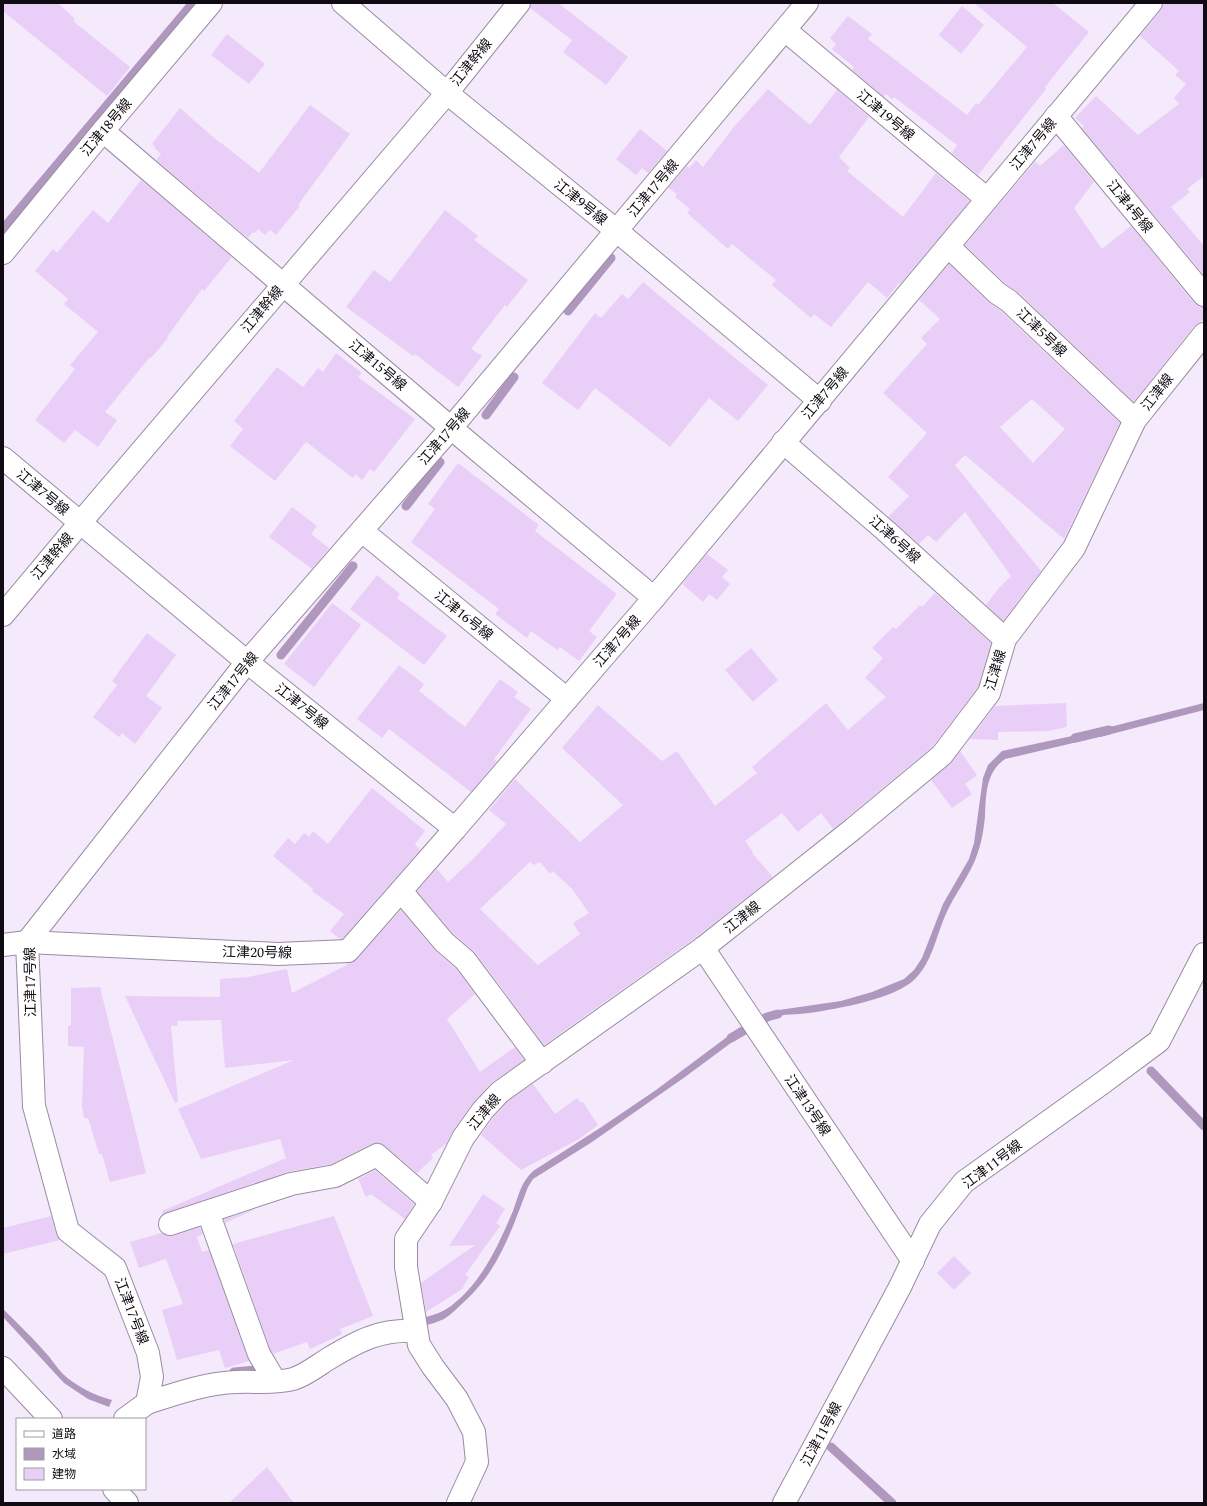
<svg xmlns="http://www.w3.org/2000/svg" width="1207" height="1506" font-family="Spectral,'Noto Sans JP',serif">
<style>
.water{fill:#af97bd}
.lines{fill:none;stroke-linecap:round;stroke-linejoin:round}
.stream{stroke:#af97bd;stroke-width:9}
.building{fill:#e9cff7;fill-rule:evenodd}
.minor-casing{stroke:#9a8ca2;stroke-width:24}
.tertiary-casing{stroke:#9a8ca2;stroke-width:24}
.secondary-casing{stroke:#9a8ca2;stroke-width:24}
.minor{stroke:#fff;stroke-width:22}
.tertiary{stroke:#fff;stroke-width:22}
.secondary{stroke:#fff;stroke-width:22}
.labels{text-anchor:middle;stroke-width:4;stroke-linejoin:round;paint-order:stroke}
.street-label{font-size:14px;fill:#100b12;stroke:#fff}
</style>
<rect width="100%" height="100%" fill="#f5e9fc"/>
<g class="water">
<polygon points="1204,703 1204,710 1100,737 1098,730"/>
<path d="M1086,733v7l-81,19c-19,13 -19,35 -20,57 -1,11 -3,25 -7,36 -7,23 -24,42 -33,64 -9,21 -13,46 -30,63 -20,20 -78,30 -106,34 -13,2 -29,0 -41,7l-3,-5 7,-4 69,-10 31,-9 32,-13 10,-9 8,-12 21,-54 26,-45 5,-16 9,-65 5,-13 14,-14z"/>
<path d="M739,1028l4,6 -58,43 -93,65 -59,37 -5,8c-16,42 -29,83 -63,114 -7,6 -13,13 -21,18 -6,3 -14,5 -20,7l-1,-8c10,-3 20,-6 28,-12 31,-24 47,-60 62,-95 6,-16 7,-27 20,-40l67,-43 56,-38z"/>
<path d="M3,1309c14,14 28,27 41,42 7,7 12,16 19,23 14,13 31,21 49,26l-3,7 -21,-8 -24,-16 -61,-66z"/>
</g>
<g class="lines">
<g class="stream">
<polyline points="3,229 193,3"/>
<polyline points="568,311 611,258"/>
<polyline points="486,415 514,377"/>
<polyline points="406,506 440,462"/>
<polyline points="281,655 353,566"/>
<polyline points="1075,738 1109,730"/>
<polyline points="731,1038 767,1017 778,1014"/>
<polyline points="1151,1071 1204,1126"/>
<polyline points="234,1372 267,1369"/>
<polyline points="831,1447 892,1503"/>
</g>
</g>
<g class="building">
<polygon points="3,3 58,3 75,19 73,21 130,67 107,96 3,11"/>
<polygon points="531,3 558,3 628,57 606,85 563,52 572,40 530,8"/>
<polygon points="974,3 1053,3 1089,32 1045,87 1046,89 978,175 952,153 957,145 894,97 892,99 886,94 884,97 852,70 854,67 832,49 836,44 830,38 848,16 872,34 868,39 967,115 976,103 978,105 1027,47"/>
<polygon points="1163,3 1204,3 1204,176 1187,189 1190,192 1171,207 1204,246 1204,275 1082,128 1084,126 1075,118 1096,96 1138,135 1179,104 1174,98 1186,84 1175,75 1179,71 1140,36 1161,11"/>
<polygon points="962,6 984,25 961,54 939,35"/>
<polygon points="227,34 265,64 249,84 211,55"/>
<polygon points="768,89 810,125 837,90 869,117 839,157 850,168 847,171 903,217 936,173 970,201 900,284 899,283 887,298 868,282 831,327 814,314 811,318 772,285 776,280 732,244 728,249 687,213 690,209 675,197 677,194 668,188 687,166 689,168 696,160 703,167 733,128"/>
<polygon points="310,105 350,134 298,205 300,206 276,235 270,230 265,235 258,229 255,233 253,232 248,238 156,160 161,154 154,147 155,146 152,144 180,108 220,143 220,142 259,173"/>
<polygon points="640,129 667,151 648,173 642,168 636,175 616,159"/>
<polygon points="1064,145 1094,182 1074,208 1102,249 1131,226 1194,303 1199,307 1204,307 1204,319 1194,326 1134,402 1018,292 1005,283 965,245 1035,162 1040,166"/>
<polygon points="141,180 232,257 204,291 202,289 167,337 168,338 151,358 150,357 105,412 117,420 98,447 75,430 64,443 35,420 75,369 70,365 98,332 64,304 68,299 35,271 53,249 57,253 93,210 108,223"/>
<polygon points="445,210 478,236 474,240 528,280 507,307 505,305 471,349 482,356 458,387 415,354 413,356 346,307 374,270 390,282"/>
<path d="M949,264l39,38 13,9 119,112 -56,116 -99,-84 -10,10 86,106 -38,50 -17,-16 12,-16 13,-13 -46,-64 -29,30 -8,-7 -9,9 -31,-27 21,-21 -21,-19 39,-44 -44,-40 44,-49 -6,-6 19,-19 -21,-19zM1032,399l33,30 -32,34 -33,-36z"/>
<polygon points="643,282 768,385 738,421 709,398 670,447 595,388 578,410 542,383 595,313 601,318 622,294 628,299"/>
<polygon points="336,353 362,373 358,377 415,419 374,472 370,469 362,480 355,474 353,478 306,442 275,481 230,446 243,429 234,421 277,367 303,387 318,368 323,372"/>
<polygon points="458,463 539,525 535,531 617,594 589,631 597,637 579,661 560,647 557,650 531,631 527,638 495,614 499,609 411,542 435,509 428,504"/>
<polygon points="292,507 317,526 311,534 329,548 312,569 269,537"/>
<polygon points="707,554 728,570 722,577 730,584 717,600 709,594 703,602 682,584"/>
<polygon points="377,575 400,594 397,598 447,636 424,665 350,609"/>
<path d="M935,593l56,50 -13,44 -45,59 -100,83 -12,-16 -23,19 -16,-19 -37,28 8,11 -1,1 21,24 -78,61 -151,107 -69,-93 -22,-19 -36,-42 20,-22 11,13 25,-23 33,-35 -17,-14 26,-31 65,63 43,-37 -61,-57 36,-43 64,56 15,-10 38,55 42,-33 -5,-6 74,-64 22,27 38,-33 -21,-19 18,-20 -11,-10 21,-21 3,2 24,-24 2,2zM530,862l4,3 6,-3 10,12 3,-3 19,18 17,24 -16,10 7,11 -42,31 -58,-56z"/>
<polygon points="332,603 361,625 314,687 284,664"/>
<polygon points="147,633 176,655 146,696 162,708 135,744 122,733 119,737 93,717 117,685 112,681"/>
<polygon points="751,648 778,680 753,702 725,670"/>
<polygon points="399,665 424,684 419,691 465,727 500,679 518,692 514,697 531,709 494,759 497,761 471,792 389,729 382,738 357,719"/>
<polygon points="1066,703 1067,727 1048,731 998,732 998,740 970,739 995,706"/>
<polygon points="960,751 977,775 965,784 972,794 952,808 931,780 950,764"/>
<polygon points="372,788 425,831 415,844 420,850 342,939 340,939 330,931 344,914 312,891 313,889 273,856 288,838 295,844 304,833 309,837 313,831 328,844"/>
<polygon points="401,910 434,950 456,969 475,994 447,1019 480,1072 515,1047 524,1060 491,1083 473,1103 453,1131 447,1143 431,1155 433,1158 417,1173 385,1146 378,1143 371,1144 331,1164 287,1172 163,1214 162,1211 286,1158 280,1139 201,1159 178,1109 294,1060 225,1068 221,1020 178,1021 177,1026 171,1026 178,1102 175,1103 125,996 220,997 220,979 248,977 287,969 292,993 347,965 346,964 353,962 357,959"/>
<polygon points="100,987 146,1173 110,1182 102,1154 99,1154 88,1118 84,1118 82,1106 84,1047 68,1046 68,1026 71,1025 71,988"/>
<polygon points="533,1084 555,1114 577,1098 581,1103 583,1102 598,1125 579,1139 521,1170 481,1135 493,1118 508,1101"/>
<polygon points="375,1170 414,1204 405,1219 371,1194 366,1197 358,1179"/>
<polygon points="483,1194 505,1209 496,1223 500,1226 465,1275 469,1277 462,1289 426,1312 421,1283 475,1245 449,1246"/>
<polygon points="256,1209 225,1223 224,1219"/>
<polygon points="51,1216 56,1234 60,1240 3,1254 3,1228"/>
<polygon points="334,1216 373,1316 340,1329 342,1334 310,1349 307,1342 273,1354 270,1349 233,1244"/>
<polygon points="200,1227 203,1234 197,1237 202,1252 209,1250 249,1361 225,1368 219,1350 177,1360 162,1310 183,1304 166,1259 139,1268 130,1242 161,1233 167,1236 174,1236"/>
<polygon points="954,1256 971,1273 954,1290 937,1273"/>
<polygon points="267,1467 294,1503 229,1503"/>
</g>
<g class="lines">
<defs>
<g id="minor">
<polyline points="343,3 447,93 617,231 820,401"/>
<polyline points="785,30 987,199"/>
<polyline points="1056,116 1204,295"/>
<polyline points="103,131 451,428 654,598"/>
<polyline points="948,246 997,293 1009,301 1135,420"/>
<polyline points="3,253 103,131 211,3"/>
<polyline points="783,442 886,531 1005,639"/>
<polyline points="3,458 247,662 455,829 654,598 1151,3"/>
<polyline points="362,531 567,699"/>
<polyline points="401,891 444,942 465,960 542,1063"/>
<polyline points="3,945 27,942 278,954 348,951 455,829"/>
<polyline points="703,948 913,1261"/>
<polyline points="208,1212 259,1354 275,1381"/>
<polyline points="170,1224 291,1184 335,1176 377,1155 431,1202"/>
<path d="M147,1403c28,-9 59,-20 89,-21 19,-1 39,2 57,-3 13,-4 24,-13 35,-20 30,-18 52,-30 88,-28"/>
<polyline points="125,1419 147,1403 152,1377 148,1353 115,1268 68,1231 34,1106 27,942 247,662 451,428 807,3"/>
<polyline points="458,1503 477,1462 474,1432 457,1399 433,1367 419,1345 406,1267 406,1239 431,1202 463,1138 483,1110 500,1092 703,948 853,829 942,755 989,693 1005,639 1074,548 1135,420 1204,334"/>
<polyline points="784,1503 900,1287 930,1224 964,1182 1101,1084 1159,1041 1204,954"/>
</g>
<polyline id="tertiary" points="3,615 80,523 447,93 519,3"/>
<g id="secondary">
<polyline points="3,1368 51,1419"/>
<polyline points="114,1489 127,1503"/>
</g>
</defs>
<use href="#minor" class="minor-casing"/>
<use href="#tertiary" class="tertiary-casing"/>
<use href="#secondary" class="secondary-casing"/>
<use href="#minor" class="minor"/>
<use href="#tertiary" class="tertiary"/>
<use href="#secondary" class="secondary"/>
</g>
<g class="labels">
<g class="street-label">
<text transform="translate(471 62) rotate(-51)" y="5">江津幹線</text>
<text transform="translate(886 115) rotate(40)" y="5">江津19号線</text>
<text transform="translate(106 127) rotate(-50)" y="5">江津18号線</text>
<text transform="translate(1033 144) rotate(-50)" y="5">江津7号線</text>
<text transform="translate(653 188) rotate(-50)" y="5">江津17号線</text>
<text transform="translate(581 202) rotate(39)" y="5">江津9号線</text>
<text transform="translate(1130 206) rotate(51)" y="5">江津4号線</text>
<text transform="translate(262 309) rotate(-50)" y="5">江津幹線</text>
<text transform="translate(1042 332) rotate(44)" y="5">江津5号線</text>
<text transform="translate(378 365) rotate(40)" y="5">江津15号線</text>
<text transform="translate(1157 392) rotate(-52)" y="5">江津線</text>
<text transform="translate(825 393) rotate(-50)" y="5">江津7号線</text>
<text transform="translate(444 436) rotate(-49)" y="5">江津17号線</text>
<text transform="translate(43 492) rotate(40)" y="5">江津7号線</text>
<text transform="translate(895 539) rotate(42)" y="5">江津6号線</text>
<text transform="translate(52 556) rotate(-50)" y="5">江津幹線</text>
<text transform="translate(464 615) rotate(39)" y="5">江津16号線</text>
<text transform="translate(617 641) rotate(-49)" y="5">江津7号線</text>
<text transform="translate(995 670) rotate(-73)" y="5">江津線</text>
<text transform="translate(233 681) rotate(-51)" y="5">江津17号線</text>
<text transform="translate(302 706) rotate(39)" y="5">江津7号線</text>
<text transform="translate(742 917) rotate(-39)" y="5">江津線</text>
<text transform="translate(257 952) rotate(1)" y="5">江津20号線</text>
<text transform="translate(30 982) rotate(-91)" y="5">江津17号線</text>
<text transform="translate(808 1105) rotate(56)" y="5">江津13号線</text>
<text transform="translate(484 1112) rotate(-50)" y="5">江津線</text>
<text transform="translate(992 1164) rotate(-37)" y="5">江津11号線</text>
<text transform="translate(132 1311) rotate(69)" y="5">江津17号線</text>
<text transform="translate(821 1434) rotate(-62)" y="5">江津11号線</text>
</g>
</g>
<rect width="1207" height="1506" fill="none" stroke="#100b12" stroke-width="8"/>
<rect x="16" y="1418" width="130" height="72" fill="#ffffff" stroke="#9f9da0"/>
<rect x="24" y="1431" width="20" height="6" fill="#ffffff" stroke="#9f9da0"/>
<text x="52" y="1438" font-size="12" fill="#100b12">道路</text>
<rect x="24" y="1448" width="20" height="12" fill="#af97bd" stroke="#9f9da0"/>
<text x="52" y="1458" font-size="12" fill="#100b12">水域</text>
<rect x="24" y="1468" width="20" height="12" fill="#e9cff7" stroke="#9f9da0"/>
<text x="52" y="1478" font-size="12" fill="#100b12">建物</text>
</svg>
